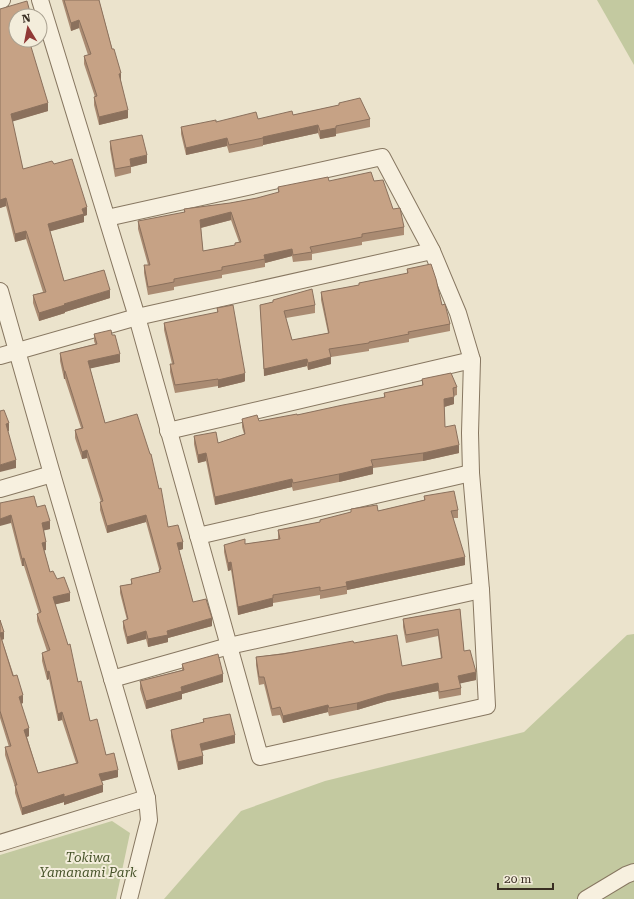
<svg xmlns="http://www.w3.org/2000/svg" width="634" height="899" font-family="'Roboto Serif',serif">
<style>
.green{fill:#c3c9a0}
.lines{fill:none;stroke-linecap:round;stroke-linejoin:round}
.minor-casing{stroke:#877761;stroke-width:18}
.minor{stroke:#f7f0df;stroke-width:16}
.wall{fill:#aa8b72;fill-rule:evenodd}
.shaded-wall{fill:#8b715d}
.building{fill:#c6a285;stroke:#8b715d;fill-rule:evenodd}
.labels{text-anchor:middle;stroke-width:4;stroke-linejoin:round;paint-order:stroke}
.park-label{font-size:13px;font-style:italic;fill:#48542b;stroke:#f3eddb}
</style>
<rect width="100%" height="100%" fill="#ebe3cc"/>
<g class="green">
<polygon points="597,0 634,0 634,65"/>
<polygon points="634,634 634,899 164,899 241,811 325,781 524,732 627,635"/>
<polygon points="112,821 130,833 116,899 0,899 0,855"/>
</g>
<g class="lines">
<defs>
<g id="minor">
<polyline points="40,0 137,317 260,757 487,706 481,590 471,473 470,433 472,360 458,313 432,251 382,157 107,218"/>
<polyline points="0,1 2,0"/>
<polyline points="0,291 52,474 147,798 149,820 129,899"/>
<polyline points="0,356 137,317 432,251"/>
<polyline points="168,431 472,360"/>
<polyline points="0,489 52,474"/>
<polyline points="198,536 471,473"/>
<polyline points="112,679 229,646 481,590"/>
<polyline points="0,843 147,798"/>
<polyline points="586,899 626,875 634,872"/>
</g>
</defs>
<use href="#minor" class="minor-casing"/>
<use href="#minor" class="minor"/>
</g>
<g class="wall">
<polygon points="62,0 99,0 121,81 128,118 99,125 94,105 94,97 95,97 84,64 84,56 88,55 79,28 71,31"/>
<polygon points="0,9 16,16 48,111 12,121 23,169 54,164 87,215 84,216 84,222 50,231 64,281 110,298 65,312 65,313 39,321 33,303 33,295 43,292 26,239 15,242 6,206 0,208"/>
<polygon points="339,103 370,119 370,127 336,134 336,136 320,139 318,133 263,145 263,146 229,153 227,146 186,155 181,134 181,127 216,122 258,119 293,115 339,105"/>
<polygon points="110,141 147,163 131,167 131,173 115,177 110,149"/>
<path d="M329,181h45l30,46v8l-42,7v3l-50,9v6l-19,2 -1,-6 -27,7v4l-43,8v3l-48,9v3l-26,5 -4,-22v-8h4l-10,-36v-8l46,-8v-4l46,-6 27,-5 21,-5v-6zM231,220l8,22 -4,1v2l-32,6 -2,-23z"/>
<polygon points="407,269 442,305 450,324 450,331 409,339 409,342 369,349 369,351 331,357 331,364 308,370 307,366 264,376 260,305 273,302 273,300 315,305 315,313 286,318 292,340 328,333 321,300 321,292 359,285 359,283 407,274"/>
<polygon points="217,308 245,381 243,382 218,388 218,386 175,393 170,372 170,364 172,364 164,330 164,323 217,313"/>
<polygon points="94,334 112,335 120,362 90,368 105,423 168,527 183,549 179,550 193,602 212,626 168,638 168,642 148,647 146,639 127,644 123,628 123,621 127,620 120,593 120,586 131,584 131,579 159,572 159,569 146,522 107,533 100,510 100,502 101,502 87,458 82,459 75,438 75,430 81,428 65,379 64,379 60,361 60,353 95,344 94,341"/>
<polygon points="422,379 457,387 457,395 454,396 454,404 444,407 445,427 459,453 423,461 373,468 373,474 339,482 293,491 292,487 215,505 206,461 198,463 194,444 194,436 218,443 244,434 242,427 242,419 259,421 297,415 384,398 384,393 422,385"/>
<polygon points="424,496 458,510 458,518 453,518 465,565 347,590 347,594 320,599 320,595 273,603 273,606 238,615 231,570 228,571 224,552 224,545 245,544 278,539 278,530 320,522 351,512 351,509 378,511 424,500"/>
<polygon points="0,503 37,507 50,529 44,530 46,550 44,550 50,572 57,579 70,601 55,604 90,721 106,755 118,777 102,781 103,792 64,805 64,802 22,815 15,793 15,787 5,755 5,747 9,747 0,718 0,620 4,639 2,640 23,703 21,704 29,736 27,737 38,773 76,763 62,720 58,721 49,679 47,680 42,661 42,653 47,651 37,621 37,614 39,613 24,566 22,566 11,523"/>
<polygon points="460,609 464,651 476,680 459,683 461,688 461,695 439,699 438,691 387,701 357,710 329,716 328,712 283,723 280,715 272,716 264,684 259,685 256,665 256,657 354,643 402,666 441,659 438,636 406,643 403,627 403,619"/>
<polygon points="182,664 223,682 182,694 182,699 146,709 140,689 140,681 182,670"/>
<polygon points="203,719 235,743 202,751 203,764 178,770 171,737 171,730 203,722"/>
</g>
<g class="shaded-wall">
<polygon points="79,20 79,28 71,31 71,23"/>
<polygon points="121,73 121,81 119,82 119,74"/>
<polygon points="48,103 48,111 11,122 11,114"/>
<polygon points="128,110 128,118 99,125 99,117"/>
<polygon points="318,125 318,133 263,145 263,137"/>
<polygon points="336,128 336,136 320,139 320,131"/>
<polygon points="227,138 227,146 186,155 186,148"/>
<polygon points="147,155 147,163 131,167 130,159"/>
<polygon points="6,198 6,206 0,208 0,200"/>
<polygon points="87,207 87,215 84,216 84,222 48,232 48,224"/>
<polygon points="231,212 231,220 200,228 200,220"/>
<polygon points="26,231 26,239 15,242 15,234"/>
<polygon points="292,249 292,256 265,263 264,255"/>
<polygon points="110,290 110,298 65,312 65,313 39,321 39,313 64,304"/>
<polygon points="120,354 120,362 88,369 88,361"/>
<polygon points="331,357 331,364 308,370 308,363"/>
<polygon points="307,359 307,366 264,376 264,369"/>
<rect x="64" y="371" width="1" height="8"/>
<polygon points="245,373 245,381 243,382 218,388 218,380"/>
<polygon points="454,397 454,404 444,407 444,399"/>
<polygon points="9,423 9,431 6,432 6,424"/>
<polygon points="459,445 459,453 423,461 423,453"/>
<polygon points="87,450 87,458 82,459 82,452"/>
<polygon points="206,453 206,461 198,463 198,455"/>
<polygon points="16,460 16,468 0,472 0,465"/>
<polygon points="373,466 373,474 339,482 339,474"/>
<polygon points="292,479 292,487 215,505 215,497"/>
<polygon points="11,515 11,523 0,526 0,519"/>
<polygon points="146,515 146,522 107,533 107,526"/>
<polygon points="50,521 50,529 42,531 42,523"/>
<polygon points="46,542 46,550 42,551 42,543"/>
<polygon points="183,542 183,549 177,551 177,543"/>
<polygon points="465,557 465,565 347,590 346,582"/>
<polygon points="24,558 24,566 22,566 22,559"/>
<polygon points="231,562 231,570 228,571 228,563"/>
<polygon points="70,593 70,601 53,605 53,597"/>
<polygon points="273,598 273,606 238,615 238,607"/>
<polygon points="212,618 212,626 168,638 168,642 148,647 148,639 167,631"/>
<polygon points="146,631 146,639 127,644 127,637"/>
<polygon points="4,632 4,639 0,640 0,633"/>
<polygon points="49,671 49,679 47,680 47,672"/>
<polygon points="476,672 476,680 458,684 458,676"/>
<polygon points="223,674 223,682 182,694 182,699 146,709 146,701 181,687"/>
<polygon points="438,683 438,691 387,701 357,710 357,703 387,694"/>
<polygon points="23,695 23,703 19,704 19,697"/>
<polygon points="328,705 328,712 283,723 283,716"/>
<polygon points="62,712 62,720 58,721 58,714"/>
<polygon points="29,728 29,736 24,738 24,730"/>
<polygon points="235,735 235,743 200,751 200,744"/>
<polygon points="203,756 203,764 178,770 178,762"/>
<polygon points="118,770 118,777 99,782 99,774"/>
<polygon points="103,785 103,792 64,805 64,797"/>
<polygon points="64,794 64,802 22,815 22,808"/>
</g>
<g class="building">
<polygon points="64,0 99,0 112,49 114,49 121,73 119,74 128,110 99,117 94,97 97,96 84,56 91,54 79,20 71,23"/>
<polygon points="27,1 31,16 16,16 16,40 29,40 48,103 11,114 23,169 52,161 54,164 72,159 87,207 82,209 84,214 48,224 64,281 104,270 110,290 64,304 65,305 39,313 33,295 46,292 26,231 15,234 6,198 0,200 0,9"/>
<polygon points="360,98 370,119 336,126 336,128 320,131 318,125 263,137 263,138 229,145 227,138 186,148 181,127 216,120 216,122 256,112 258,119 292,111 293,115 339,105 339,103"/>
<polygon points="142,135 147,155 130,159 131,166 115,169 110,141"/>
<path d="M371,172l3,9 9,-1 10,29 7,-1 4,19 -42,7v3l-52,10 2,5 -19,3 -1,-6 -28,6 1,4 -43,8v3l-48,9v3l-26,5 -4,-22h6l-12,-44 47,-9 -1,-3 46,-6 27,-5 22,-6 -1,-5 50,-10 1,4zM231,212l10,30 -6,1v2l-32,6 -3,-31z"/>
<polygon points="431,264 436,279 442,305 445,304 450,324 408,332 409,334 369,342 369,343 329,349 331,357 308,363 307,359 264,369 260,305 273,302 273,300 312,289 315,305 284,311 292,340 329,333 321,292 359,285 359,283 408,273 407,269"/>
<polygon points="233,305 245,373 243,374 218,380 218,379 175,385 170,364 174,364 164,323 218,312 217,308"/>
<polygon points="111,330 112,335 115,335 120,354 88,361 105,423 137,414 150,454 151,454 159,489 161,488 168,527 178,525 183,542 177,543 193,602 206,599 212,618 167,631 168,635 148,639 146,631 127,637 123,621 128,619 120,586 132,584 131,579 160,572 159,570 161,569 146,515 107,526 100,502 103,501 87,450 82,452 75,430 83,428 65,371 64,371 60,353 97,344 94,334"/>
<polygon points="451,373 457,387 453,388 454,397 444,399 445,427 455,425 459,445 423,453 371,460 373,466 339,474 293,483 292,479 215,497 206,453 198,455 194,436 216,432 218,443 245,434 242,419 257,415 259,421 297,414 297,415 343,405 385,397 384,393 423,385 422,379"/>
<polygon points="4,410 9,423 6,424 16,460 0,465 0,411"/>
<polygon points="454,491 458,510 451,511 465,557 346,582 347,586 320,591 320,587 273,595 273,598 238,607 231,562 228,563 224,545 245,539 245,544 280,539 278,530 320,522 320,520 351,512 351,509 377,505 378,511 425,500 424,496"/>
<polygon points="34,496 37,507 45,505 50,521 42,523 46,542 42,543 50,572 53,571 57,579 64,577 70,593 53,597 68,645 70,644 78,682 81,681 90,721 97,719 106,755 114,753 118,770 99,774 103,785 64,797 64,794 22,808 15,785 17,785 5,747 11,746 0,711 0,634 13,676 17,675 23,695 19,697 29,728 24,730 38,773 78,763 62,712 58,714 49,671 47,672 42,653 50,650 37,614 41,612 24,558 22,559 11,515 0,519 0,503"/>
<polygon points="460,609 464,651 470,650 476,672 458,676 461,688 439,692 438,683 387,694 357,703 329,708 328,705 283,716 280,707 272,709 264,677 259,677 256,657 283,654 353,641 354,643 397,635 402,666 442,658 438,629 406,635 403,619"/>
<polygon points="0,620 4,632 0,633"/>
<polygon points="218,654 223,674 181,687 182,691 146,701 140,681 184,670 182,664"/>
<polygon points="230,714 235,735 200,744 203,756 178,762 171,730 204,722 203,719"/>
</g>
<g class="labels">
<g class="park-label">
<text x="88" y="862">Tokiwa<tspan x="88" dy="15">Yamanami Park</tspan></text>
</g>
</g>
<g transform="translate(28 28) rotate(350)"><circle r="19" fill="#f3eddb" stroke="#a9a191"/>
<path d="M0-3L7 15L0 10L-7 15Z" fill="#913936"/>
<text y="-6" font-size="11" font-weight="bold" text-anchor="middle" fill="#392e23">N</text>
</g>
<path d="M498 883v6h55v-6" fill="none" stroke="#392e23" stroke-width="2"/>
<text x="504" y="883" font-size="12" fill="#392e23" stroke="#f3eddb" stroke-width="3" paint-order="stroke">20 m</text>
</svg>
